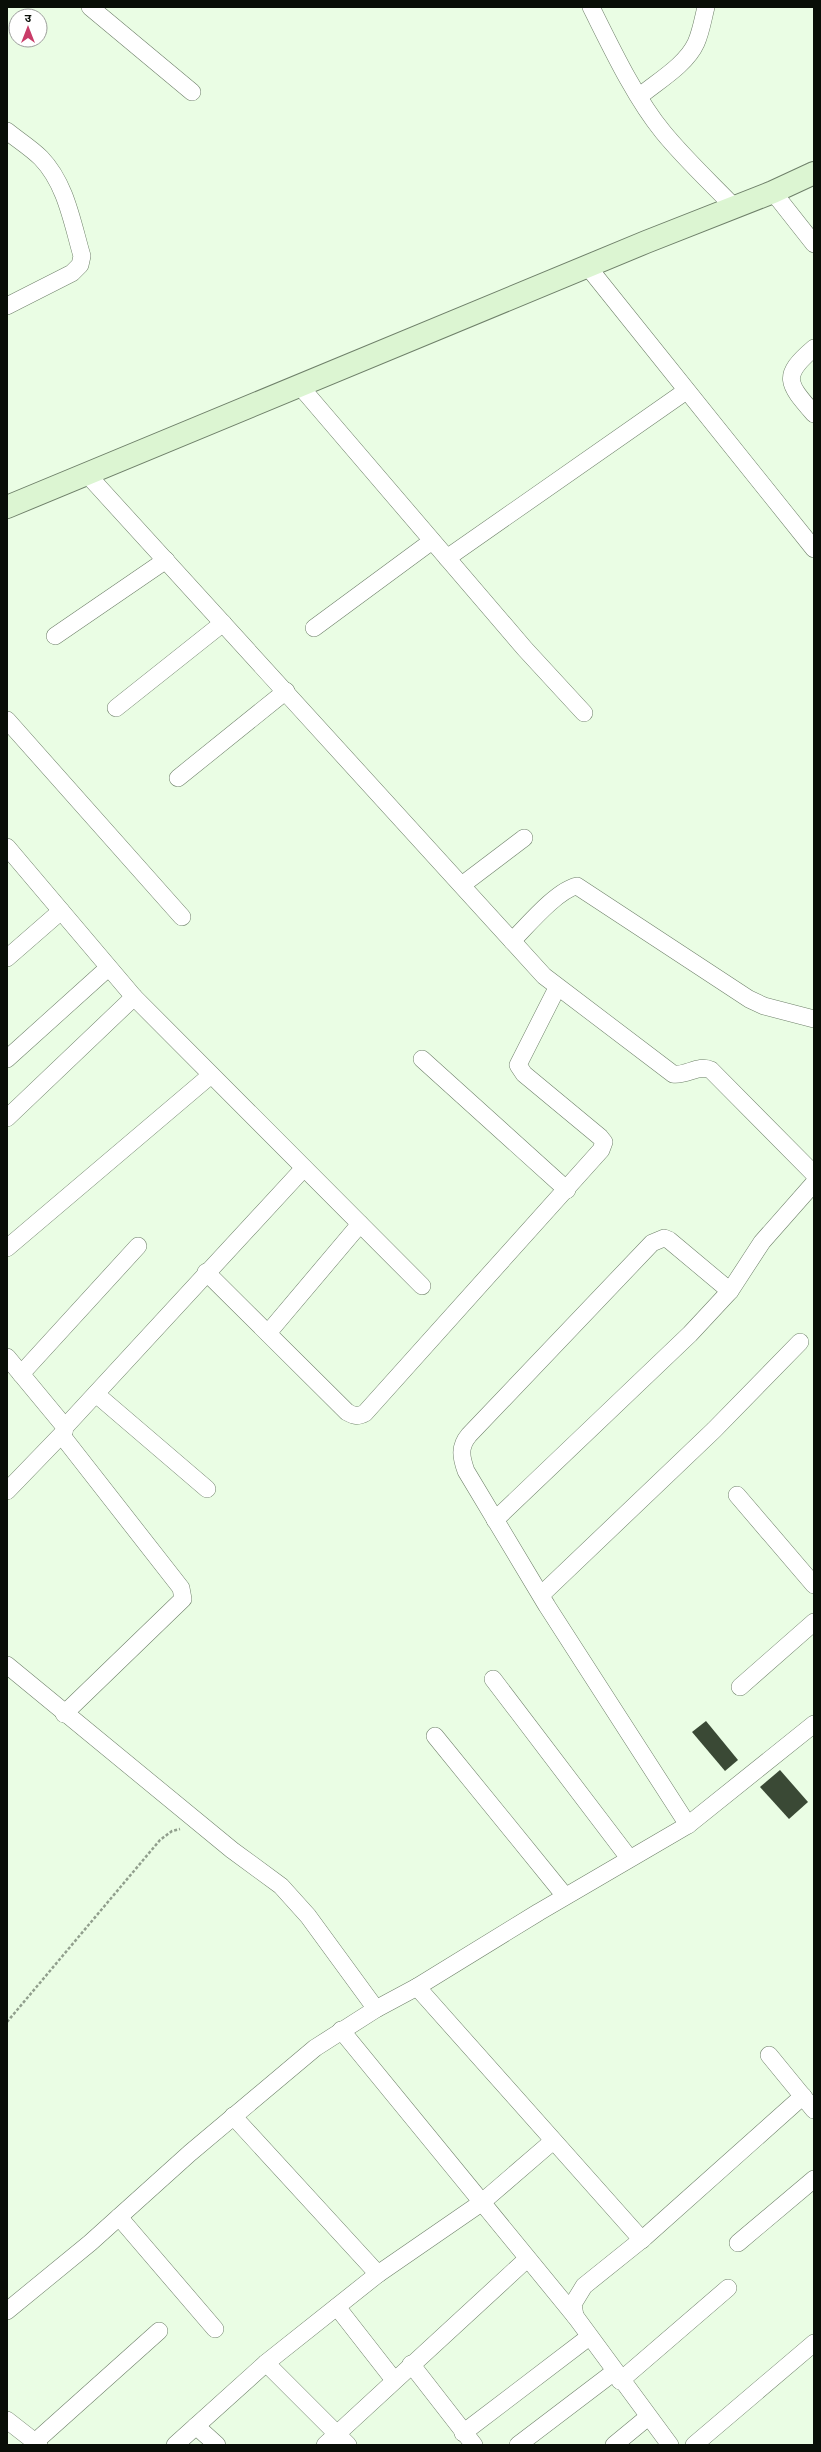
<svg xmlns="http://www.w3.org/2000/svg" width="821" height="2452" font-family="Lora,'Noto Sans Devanagari',serif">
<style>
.building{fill:#3a4935}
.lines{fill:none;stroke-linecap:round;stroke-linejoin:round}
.street-casing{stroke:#6f806a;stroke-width:18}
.secondary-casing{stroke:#6f806a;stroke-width:24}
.path{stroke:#919f8d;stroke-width:2.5;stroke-dasharray:3 2;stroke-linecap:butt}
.street{stroke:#fff;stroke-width:17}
.secondary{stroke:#dcf5d2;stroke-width:22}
</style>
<rect width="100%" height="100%" fill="#eafde4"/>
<g class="building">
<polygon points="706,1721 738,1760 725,1771 692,1732"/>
<polygon points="780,1770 808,1802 789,1819 760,1787"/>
</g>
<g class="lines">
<defs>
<g id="street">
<polyline points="90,7 192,92"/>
<path d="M591,7c20,40 44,91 72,125 22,27 48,51 72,76"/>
<path d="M640,96c18,-15 46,-31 56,-53 5,-11 7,-24 10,-36"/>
<path d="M7,131c11,9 24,17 34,27 25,26 31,64 41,98l-2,9 -8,8 -65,33"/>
<polyline points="773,192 814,244"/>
<polyline points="588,267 814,549"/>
<path d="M814,348c-33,28 -27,35 0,66"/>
<polyline points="299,385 525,649 584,713"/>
<path d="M86,473l458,503 129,98c14,2 25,-10 38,-4l103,104"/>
<polyline points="447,558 686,391"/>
<polyline points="314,628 432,541"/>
<polyline points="55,636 166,560"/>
<polyline points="116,708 223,623"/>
<polyline points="7,720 182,917"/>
<polyline points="178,778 286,691"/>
<polyline points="7,847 134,997 422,1286"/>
<polyline points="462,885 524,838"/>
<path d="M512,941c15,-15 45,-51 65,-55l172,113 15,7 50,13"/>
<polyline points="7,958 61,911"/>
<polyline points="7,1059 108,968"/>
<polyline points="422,1059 567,1190"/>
<polyline points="7,1118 134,997"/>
<polyline points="7,1248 211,1075"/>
<path d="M206,1272l141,140c7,4 11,5 18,1l236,-263 3,-8 -4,-5 -76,-63 -6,-9 39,-77"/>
<polyline points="268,1333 360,1224"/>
<polyline points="7,1357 65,1427"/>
<polyline points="21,1374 138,1246"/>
<polyline points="96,1394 207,1489"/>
<polyline points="7,1491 64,1432"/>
<polyline points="737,1495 814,1585"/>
<polyline points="495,1520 690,1334 730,1291 762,1242 814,1183"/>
<polyline points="541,1595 714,1430 800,1342"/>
<polyline points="7,1665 232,1850 281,1886 308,1916 376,2009"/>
<polyline points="493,1679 629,1858"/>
<polyline points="740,1687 814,1622"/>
<polyline points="64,1714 183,1599 181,1588 63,1437 65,1427 304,1168"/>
<polyline points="435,1736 565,1896"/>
<path d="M688,1825l-141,-219 -81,-135c-5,-14 -7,-24 3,-36l183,-192 12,-5 5,2 61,51"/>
<polyline points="417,1987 642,2240"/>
<polyline points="341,2030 575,2316"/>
<polyline points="769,2055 814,2110"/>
<polyline points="233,2116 378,2274"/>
<polyline points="119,2217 215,2329"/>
<polyline points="738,2243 814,2179"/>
<polyline points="337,2307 394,2380"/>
<polyline points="7,2311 90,2243 190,2153 315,2048 376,2009 417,1987 539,1912 688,1825 814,1724"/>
<polyline points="266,2363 348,2445"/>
<polyline points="411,2364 474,2445"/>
<polyline points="620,2381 728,2288"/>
<polyline points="7,2420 39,2445"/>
<polyline points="196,2426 217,2445"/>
<polyline points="463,2433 589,2337"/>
<polyline points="35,2442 159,2331"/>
<polyline points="175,2445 266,2363 378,2274 481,2203 553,2141"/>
<polyline points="325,2445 527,2259"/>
<polyline points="518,2445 614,2372"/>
<polyline points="614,2445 648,2417"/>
<polyline points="670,2445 575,2316 573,2304 584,2286 645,2237 803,2096"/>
<polyline points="694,2445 814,2343"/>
</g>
<polyline id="secondary" points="7,507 646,242 773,192 814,173"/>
</defs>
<use href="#street" class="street-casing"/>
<use href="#secondary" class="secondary-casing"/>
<polyline class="path" points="7,2022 160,1840 172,1831 180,1829"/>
<use href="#street" class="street"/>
<use href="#secondary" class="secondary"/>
</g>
<rect width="821" height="2452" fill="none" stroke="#090e07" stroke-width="16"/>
<g transform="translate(28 28)"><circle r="19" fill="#ffffff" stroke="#9d9f9c"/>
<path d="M0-3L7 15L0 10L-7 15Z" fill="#c93c68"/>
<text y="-6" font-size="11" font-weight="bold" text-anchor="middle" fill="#090e07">उ</text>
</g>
</svg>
